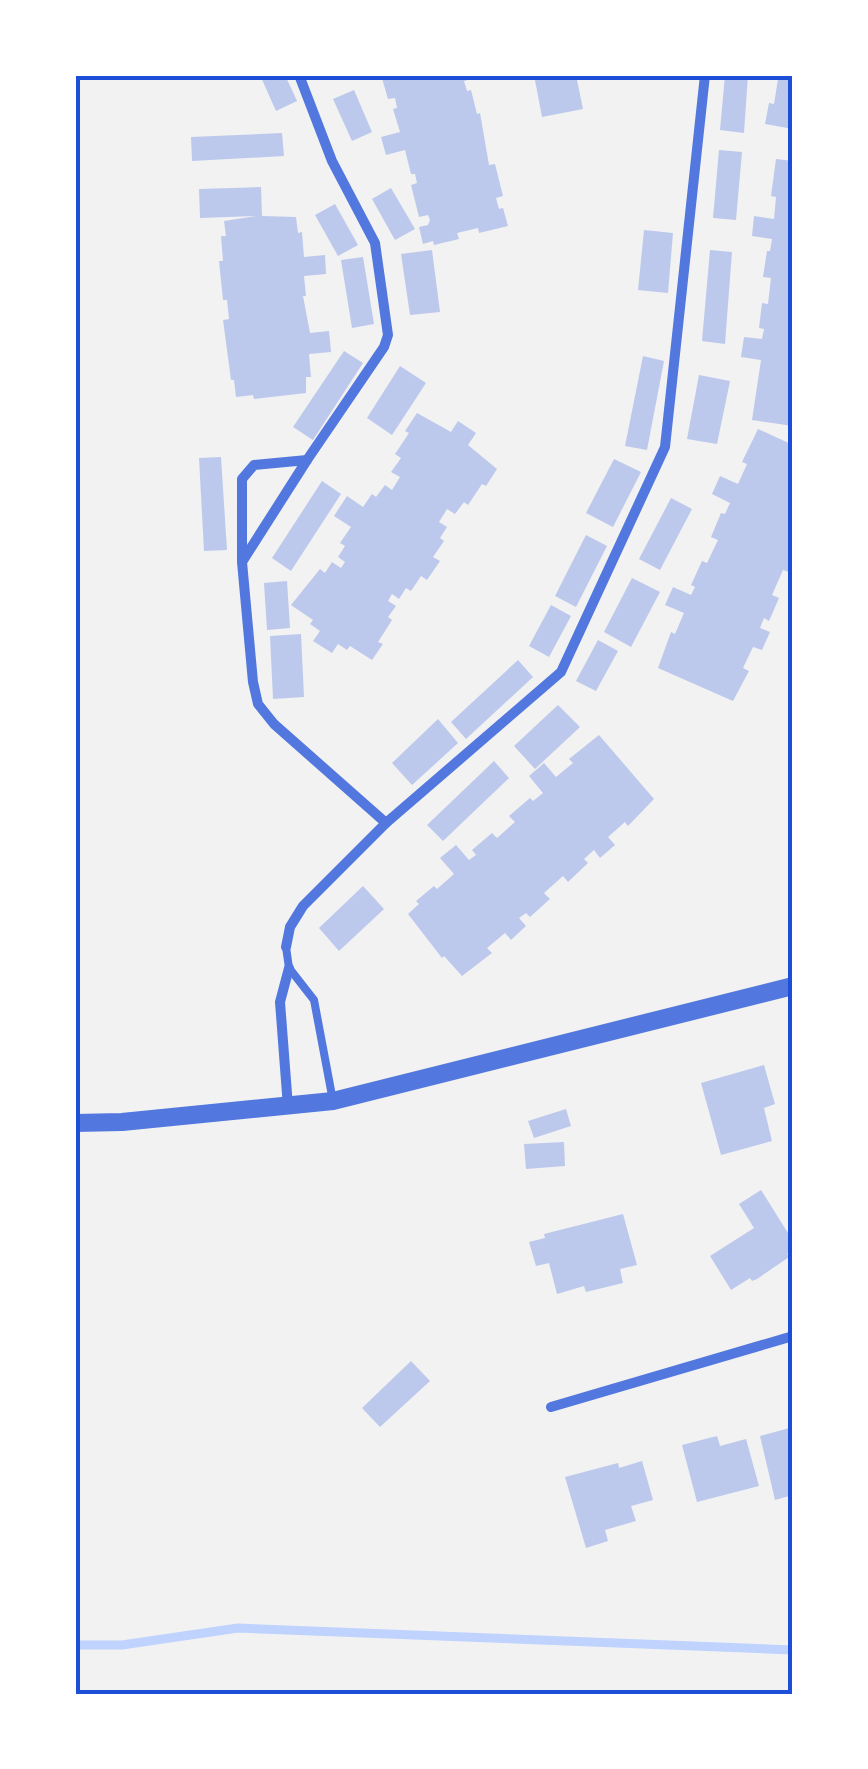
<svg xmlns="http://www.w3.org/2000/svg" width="868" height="1769" font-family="Inter,sans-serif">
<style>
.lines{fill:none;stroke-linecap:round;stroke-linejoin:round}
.stream{stroke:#bfd3fe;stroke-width:9}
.building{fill:#bdc9ec}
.service{stroke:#5277de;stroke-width:8}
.minor{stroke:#5277de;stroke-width:10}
.tertiary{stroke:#5277de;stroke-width:18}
.neatline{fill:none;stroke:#1d4ed8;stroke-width:4}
</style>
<rect width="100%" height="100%" fill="#f2f2f2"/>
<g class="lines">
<polyline class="stream" points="75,1645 122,1645 238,1628 793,1650"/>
</g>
<g class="building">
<polygon points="260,75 285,75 297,101 276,111"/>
<polygon points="381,75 470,75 471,79 464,81 467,91 471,90 477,114 480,113 489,165 495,164 503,196 496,198 499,209 503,208 508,226 479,233 478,228 457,233 459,239 434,245 433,241 423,244 419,227 428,225 430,220 428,215 419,217 411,185 417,183 415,174 411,174 405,150 386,155 381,137 400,132 393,109 397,108 395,98 388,99"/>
<polygon points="534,75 576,75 583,109 542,117"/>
<polygon points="725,75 748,75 744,133 720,130"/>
<polygon points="785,75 793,75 793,129 765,124 769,103 774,104 778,79 784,80"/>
<polygon points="354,90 372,132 352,141 333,99"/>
<polygon points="282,133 284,156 192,161 191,137"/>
<polygon points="719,150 742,152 736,220 713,218"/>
<polygon points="776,159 793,161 793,426 752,420 761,360 741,357 744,337 762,339 764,329 759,328 762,303 768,304 771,278 763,277 767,251 770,251 772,239 752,236 754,216 774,219 776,197 771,196"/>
<polygon points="261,187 262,216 296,217 298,233 302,232 304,257 325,255 326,274 304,276 306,296 303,296 310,333 329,331 331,352 309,354 311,377 306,377 306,393 254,399 253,395 236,397 234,380 231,380 223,320 229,319 227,300 223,300 219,261 223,261 221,236 226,236 224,221 256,216 200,218 199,189"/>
<polygon points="391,188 415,229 395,240 372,199"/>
<polygon points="335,204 358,245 338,256 315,215"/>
<polygon points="644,230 673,233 668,293 638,290"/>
<polygon points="432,250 440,312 410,315 401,254"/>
<polygon points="710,250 732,252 725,344 702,341"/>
<polygon points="363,257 374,324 352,328 341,260"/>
<polygon points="344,351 363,363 313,440 293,427"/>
<polygon points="643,356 664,361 647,450 625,446"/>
<polygon points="400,366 426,383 392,435 367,418"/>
<polygon points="699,375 730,381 717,444 687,439"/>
<polygon points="417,413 451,432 458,421 476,433 468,445 497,469 486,486 482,484 468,505 464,502 455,514 447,509 439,522 447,527 440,538 444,541 433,557 440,561 427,580 421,576 411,591 406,588 399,599 392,594 388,601 396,606 388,617 392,620 378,642 383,644 372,660 350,646 347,650 338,644 332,653 313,641 320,631 310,624 313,620 291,605 320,569 325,573 332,562 341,568 345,562 338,557 345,546 340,543 351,527 334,516 347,496 363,507 372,494 376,497 385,485 392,490 400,477 391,472 401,458 395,454 409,433 405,431"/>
<polygon points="758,429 793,445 793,564 789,572 783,570 772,595 779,598 769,621 764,618 760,628 770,632 762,650 753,647 743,668 749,671 733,701 658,668 671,632 675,634 684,613 665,605 673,587 691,595 695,587 691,585 702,561 707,563 718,540 711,537 721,513 725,514 730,503 712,494 720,476 738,484 747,464 742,462"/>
<polygon points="221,457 227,550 204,551 199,458"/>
<polygon points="614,459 641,472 613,527 586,513"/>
<polygon points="322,481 341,494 291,571 272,558"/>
<polygon points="671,498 692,509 660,570 639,559"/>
<polygon points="586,535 607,546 576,607 555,596"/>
<polygon points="632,578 660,592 631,647 604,632"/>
<polygon points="287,581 290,628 267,630 264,583"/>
<polygon points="551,605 571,616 549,657 529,646"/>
<polygon points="301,634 304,697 273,699 270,636"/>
<polygon points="598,640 618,651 596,691 576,681"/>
<polygon points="518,660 533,677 466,739 451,722"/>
<polygon points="558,705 580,727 535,769 514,746"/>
<polygon points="438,719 458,743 412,785 392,763"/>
<polygon points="599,735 654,799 628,826 625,822 608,837 615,845 600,858 594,850 584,859 588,863 568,882 563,876 544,893 550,899 530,917 526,913 519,918 526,926 511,940 505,933 487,948 492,953 462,976 444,956 442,958 408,914 419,904 416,901 434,886 437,889 454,874 440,858 456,845 469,860 476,855 472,850 492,833 497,838 515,822 509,816 530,798 533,801 543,793 529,776 544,763 556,777 573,763 569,759"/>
<polygon points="494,761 509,778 443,841 427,825"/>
<polygon points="363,886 384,909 339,951 319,928"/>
<polygon points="764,1065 775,1104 764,1108 772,1141 721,1155 701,1083"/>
<polygon points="566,1109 571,1126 534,1138 528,1121"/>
<polygon points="564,1142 565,1166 526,1169 524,1144"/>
<polygon points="761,1190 793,1241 793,1250 787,1254 789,1257 757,1279 752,1281 750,1278 731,1290 710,1256 754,1228 739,1204"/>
<polygon points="623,1214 637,1265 620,1269 623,1283 586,1292 584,1286 557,1294 549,1263 536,1266 529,1242 545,1238 544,1234"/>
<polygon points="411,1361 430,1381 380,1427 362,1408"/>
<polygon points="793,1427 793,1495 775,1500 760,1436"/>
<polygon points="717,1436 720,1446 746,1439 759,1486 697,1502 682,1445"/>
<polygon points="642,1461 653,1500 631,1506 636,1521 605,1530 608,1541 586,1548 565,1477 618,1463 619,1468"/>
</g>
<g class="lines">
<polyline class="service" points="286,947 289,968 314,1000 333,1101"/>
<g class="minor">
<polyline points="299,75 332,161 375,243 388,335 384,347 307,460"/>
<polyline points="242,562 307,460 254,465 242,479 242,562 253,682 258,704 274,724 386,823"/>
<polyline points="286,947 290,927 303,906 386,823 561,672 665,447 705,75"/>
<polyline points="288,1107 280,1002 289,968"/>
<polyline points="551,1407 793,1336"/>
</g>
<polyline class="tertiary" points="75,1123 122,1122 333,1101 793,986"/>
</g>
<rect width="868" height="1769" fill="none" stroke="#ffffff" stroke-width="155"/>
<rect x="78" y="78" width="712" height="1614" class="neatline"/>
</svg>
